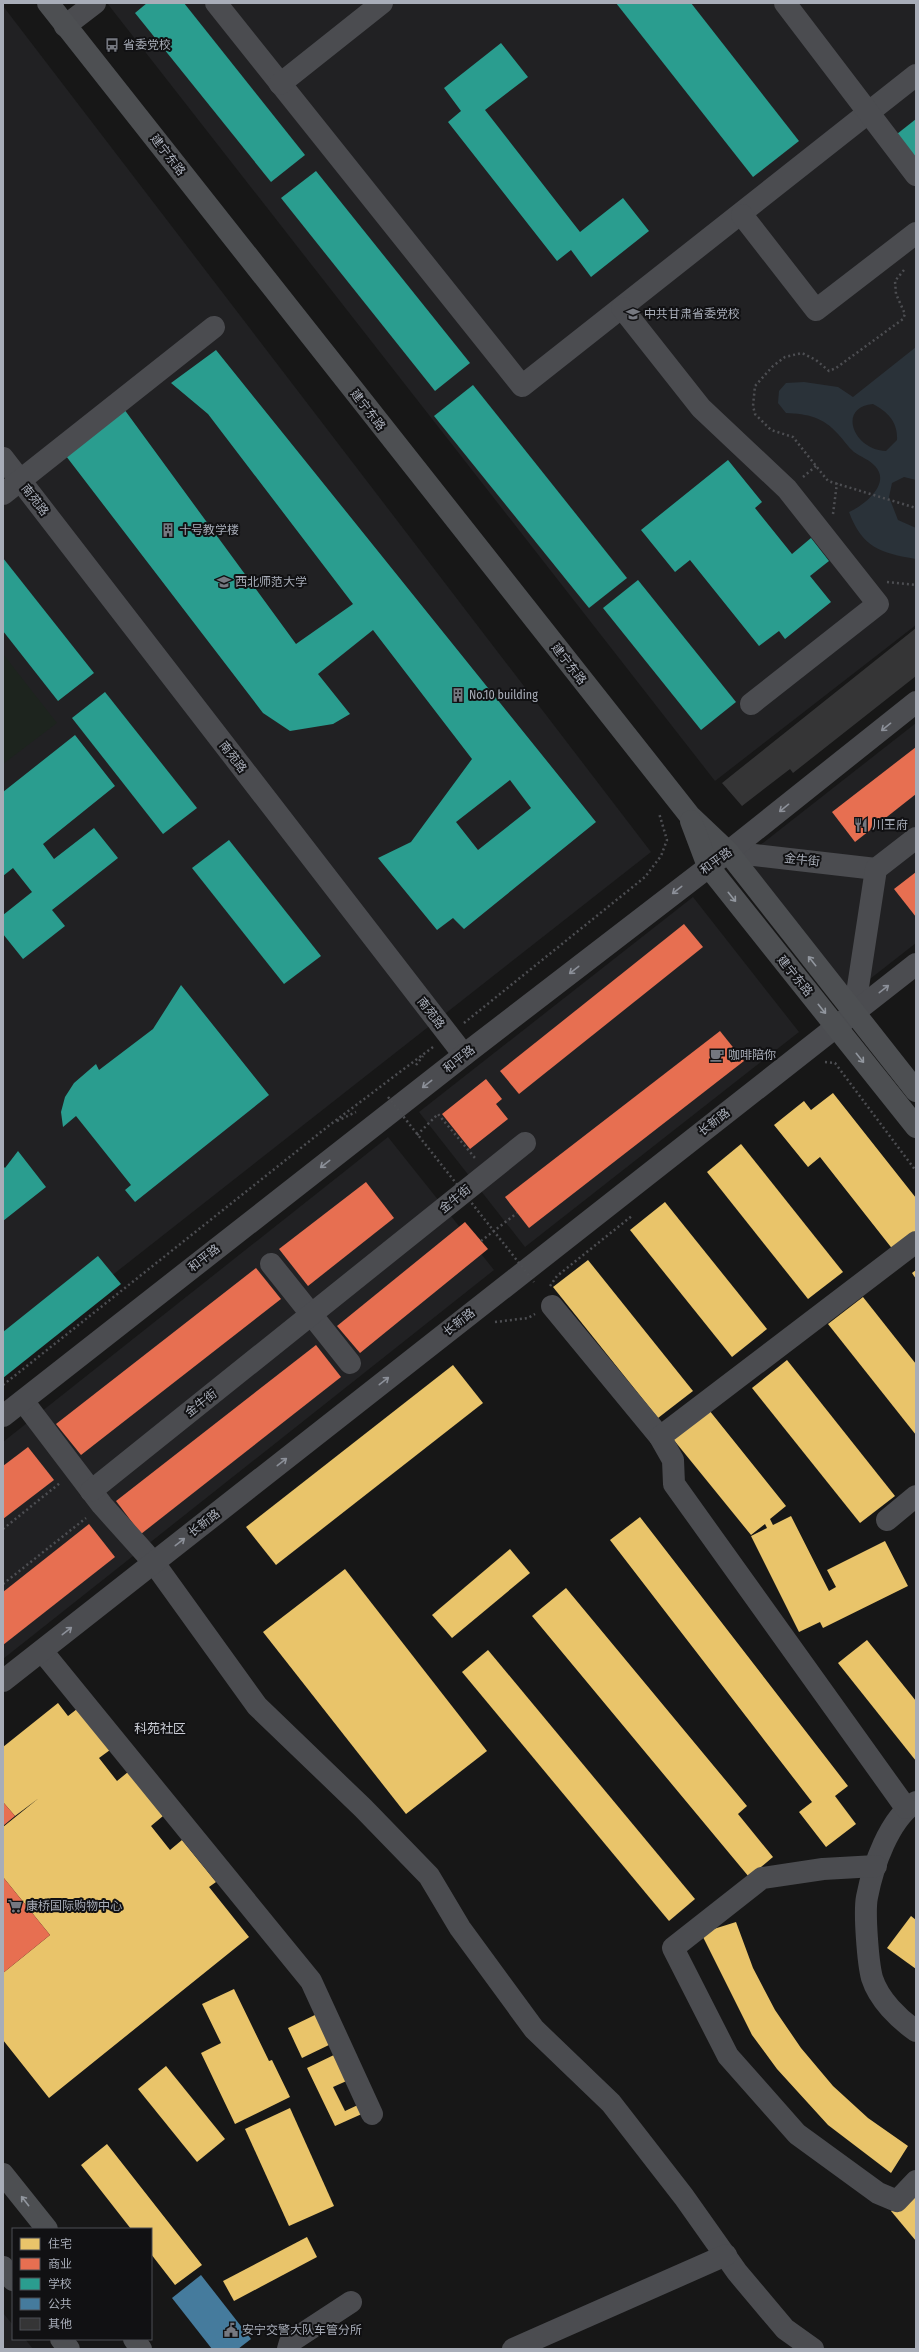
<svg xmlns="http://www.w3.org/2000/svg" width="919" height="2352" font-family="'Fira Sans Condensed','Noto Sans SC',sans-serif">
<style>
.built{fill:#212123}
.green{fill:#1d241e}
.water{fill:#2a3239;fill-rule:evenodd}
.homes{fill:#e9c46a}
.shops{fill:#e76f51}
.schools{fill:#2a9d8f;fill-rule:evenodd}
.public{fill:#457b9d}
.building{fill:#353536}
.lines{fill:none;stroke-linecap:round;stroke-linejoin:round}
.path{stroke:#4d4e52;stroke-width:2.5;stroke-dasharray:2 3;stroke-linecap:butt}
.minor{stroke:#4b4c50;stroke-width:22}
.major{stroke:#4d4f52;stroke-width:22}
.path-bridge{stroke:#4d4e52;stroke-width:2.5;stroke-dasharray:2 3;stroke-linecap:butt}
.oneway{stroke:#8c9099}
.oneway2{stroke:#91969e}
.labels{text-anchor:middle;stroke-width:4;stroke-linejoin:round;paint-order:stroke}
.poi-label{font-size:12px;fill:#a8adb8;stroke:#111113;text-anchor:start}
.street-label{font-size:12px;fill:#a8adb8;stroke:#111113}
.neighbourhood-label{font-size:13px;fill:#c9ccd4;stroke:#111113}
</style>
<rect width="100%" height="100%" fill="#171717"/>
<g class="built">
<polygon points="107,3 916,3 916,625 715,781"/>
<polygon points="3,6 651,852 3,1361"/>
<polygon points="916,723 916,943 852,993 745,857"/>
<polygon points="693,897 799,1032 525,1247 419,1112"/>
<polygon points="388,1137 494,1270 3,1659 3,1442"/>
<polygon points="3,2313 13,2325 13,2339 25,2339 33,2349 3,2349"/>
</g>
<polygon class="green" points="3,654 57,723 3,764"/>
<path class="water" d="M916,347v133l-12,-3 -12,6 -3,14 9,23 18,8v31c-36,-6 -54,-12 -67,-47 14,-6 43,-28 26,-46 -5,-6 -14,-9 -21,-14 -6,-5 -10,-12 -16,-18 -15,-17 -30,-20 -52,-21l-8,-10 1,-12 7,-8 18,-1 34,5 15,10zM873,404c15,8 25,18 24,36l-11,11c-33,-1 -49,-44 -13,-47z"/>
<g class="homes">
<polygon points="833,1093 916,1198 916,1234 894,1251 820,1157 808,1167 774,1125 804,1101 811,1110"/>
<polygon points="741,1144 843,1272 808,1299 707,1172"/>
<polygon points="665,1202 767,1329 732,1357 630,1230"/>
<polygon points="588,1260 693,1391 658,1418 553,1287"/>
<polygon points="916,1270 916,1279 912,1273"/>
<polygon points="863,1297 916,1364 916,1435 828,1324"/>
<polygon points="787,1360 895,1496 860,1523 752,1388"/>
<polygon points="453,1365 483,1403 276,1565 246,1527"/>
<polygon points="709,1410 786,1506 770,1519 773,1525 791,1516 829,1591 836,1587 827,1570 885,1541 908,1586 823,1628 820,1622 799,1632 751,1536 767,1528 765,1524 751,1535 673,1439"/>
<polygon points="640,1517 848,1786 835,1796 856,1824 826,1847 799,1812 812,1802 610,1540"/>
<polygon points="510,1549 530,1573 452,1638 432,1615"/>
<polygon points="345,1569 487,1751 406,1814 263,1632"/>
<polygon points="566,1588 747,1806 738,1814 773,1857 749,1877 532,1616"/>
<polygon points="867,1640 916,1701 916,1761 838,1663"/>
<polygon points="488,1650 695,1899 669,1921 462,1672"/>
<polygon points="58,1703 68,1716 77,1709 110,1750 99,1758 117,1781 128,1772 163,1816 151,1826 170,1850 182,1840 216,1882 209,1887 249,1937 49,2098 3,2040 3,1973 50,1935 3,1877 3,1827 39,1798 15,1816 3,1802 3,1747"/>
<polygon points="911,1916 916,1920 916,1969 887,1948"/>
<polygon points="736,1922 753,1968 775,2010 801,2048 833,2086 868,2118 908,2146 891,2173 828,2125 777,2069 752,2035 701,1933"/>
<polygon points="234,1989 269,2061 272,2060 290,2097 235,2124 201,2053 221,2043 202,2004"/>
<polygon points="319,2013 333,2043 302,2058 288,2028"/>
<polygon points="338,2053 351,2079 333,2087 345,2111 360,2104 364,2113 335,2126 307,2068"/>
<polygon points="166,2066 225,2139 197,2162 138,2089"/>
<polygon points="290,2108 334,2206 289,2226 245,2129"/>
<polygon points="107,2144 202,2265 175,2285 151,2254 151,2229 131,2229 81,2165"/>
<polygon points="916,2190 916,2241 891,2211"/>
<polygon points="307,2237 317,2257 234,2301 223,2281"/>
</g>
<g class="shops">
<polygon points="916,747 916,794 855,842 832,812"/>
<polygon points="916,872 916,917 894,889"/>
<polygon points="684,924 703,947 519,1094 500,1071"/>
<polygon points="720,1031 744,1061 529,1228 505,1197"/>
<polygon points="486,1079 502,1099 496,1104 508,1119 470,1149 442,1114"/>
<polygon points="366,1182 394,1218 308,1286 279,1249"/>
<polygon points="465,1222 488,1249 360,1353 337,1326"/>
<polygon points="256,1268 281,1299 81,1455 56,1424"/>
<polygon points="316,1345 341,1377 141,1534 116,1501"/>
<polygon points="28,1447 54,1480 3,1519 3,1466"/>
<polygon points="89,1524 115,1557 3,1645 3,1592"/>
<polygon points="3,1802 15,1816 3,1826"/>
<polygon points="3,1877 50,1935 3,1973"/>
</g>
<g class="schools">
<polygon points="147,3 184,3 305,155 271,182 135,13"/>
<polygon points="616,3 691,3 799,141 753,177"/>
<polygon points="501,43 528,77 485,110 580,232 623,198 649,231 591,277 571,250 557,261 448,122 461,111 444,88"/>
<polygon points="916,119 916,159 897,134"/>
<polygon points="316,171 470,363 435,391 281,198"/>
<path d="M216,350l380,472 -132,107 -11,-11 -16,12 -59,-72 33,-16 61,-83 -99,-129 -55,44 32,40 -17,10 -43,7 -27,-18 -197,-257 58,-47 172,235 57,-40 -145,-190 -37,-31zM510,780l21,28 -53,42 -22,-28z"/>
<polygon points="473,385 627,578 589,608 434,416"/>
<polygon points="728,460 762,502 755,508 792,554 811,538 829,561 810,576 831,602 785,639 779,631 759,646 690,560 675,572 641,530"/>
<polygon points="3,558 94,673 58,701 3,631"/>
<polygon points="638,580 736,702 701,730 603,608"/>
<polygon points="105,692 197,808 163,834 72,718"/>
<polygon points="75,735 115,786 43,844 54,859 94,828 118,858 52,910 65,926 23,959 3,934 3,915 32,892 13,868 3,876 3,792"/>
<polygon points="229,840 321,956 284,984 192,868"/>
<polygon points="181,985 269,1095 135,1202 125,1190 131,1185 76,1116 63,1127 61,1112 65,1097 74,1083 96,1064 99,1070 153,1029"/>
<polygon points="18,1151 46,1187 3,1221 3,1166 5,1168"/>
<polygon points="98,1256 121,1284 3,1378 3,1332"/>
</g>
<polygon class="public" points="201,2275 251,2339 238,2349 212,2349 172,2298"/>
<polygon class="building" points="916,628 916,676 793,773 790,769 742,806 722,783"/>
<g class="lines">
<g class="path">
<polyline points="904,270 895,281 896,294 905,314 903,319 836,368 829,371 816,360 802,353 785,357 773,366 755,386 753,406 755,414 771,430 793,437 828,481 916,508"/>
<polyline points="803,477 816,466"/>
<polyline points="833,514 837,483"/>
<polyline points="887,582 916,585"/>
<polyline points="464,1023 645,877 661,856 667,840 659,813"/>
<polyline points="825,1062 835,1063 916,1171"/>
<polyline points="416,1065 423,1056"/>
<polyline points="337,1121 356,1112"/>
<polyline points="417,1135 438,1114 475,1158"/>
<polyline points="481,1241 517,1213"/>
<polyline points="550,1286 557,1276 633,1215"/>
<polyline points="495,1322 528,1318 535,1314"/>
<polyline points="3,1385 331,1124 433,1047"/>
<polyline points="3,1529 60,1483"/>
<polyline points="3,1584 86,1518"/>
</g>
<g class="minor">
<polyline points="216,3 522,386 916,75"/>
<polyline points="785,3 916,175"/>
<polyline points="65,26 95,3"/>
<polyline points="280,84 382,3"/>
<polyline points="742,215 816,310 916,233"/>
<polyline points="622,308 701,408 787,489 878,604 751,704"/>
<polyline points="3,458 464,1055"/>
<polyline points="3,494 214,327"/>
<polyline points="728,852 876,869"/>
<polyline points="854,1013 876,869 916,838"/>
<polyline points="271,1264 350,1363"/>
<polyline points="552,1306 660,1437"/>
<polyline points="23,1401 102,1505 154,1563 257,1706 363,1808 429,1876 460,1928 534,2029 611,2103 684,2197 737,2272 785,2329 813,2349"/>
<polyline points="3,1416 464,1055 728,852 916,702"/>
<polyline points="91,1491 525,1143"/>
<polyline points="887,1520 916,1496"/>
<polyline points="42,1651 311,1981 372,2114"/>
<polyline points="3,1681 916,964"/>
<path d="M916,1802c-27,17 -43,64 -49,95 -3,15 1,66 5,81 7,22 27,41 44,53"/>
<polyline points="906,1808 674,1484 673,1460 660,1437 916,1242"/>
<polyline points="876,1866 823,1869 762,1878 673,1948 728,2056 797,2134 878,2193 897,2201 916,2181"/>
<polyline points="288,2349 290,2342 351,2302"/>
<polyline points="513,2349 726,2255"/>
</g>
<g class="major">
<polyline points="48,3 690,816 728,852 916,1091"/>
<polyline points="691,821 708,866 916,1127"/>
<polyline points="3,2174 47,2229"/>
<polyline points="3,2267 13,2280"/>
<polyline points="61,2339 69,2349"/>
<polyline points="134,2339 141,2349"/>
</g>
<polyline class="path-bridge" points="388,1097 534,1282"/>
</g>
<defs><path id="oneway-shaft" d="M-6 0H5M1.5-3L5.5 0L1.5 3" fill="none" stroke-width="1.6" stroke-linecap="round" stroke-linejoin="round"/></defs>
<g class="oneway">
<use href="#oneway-shaft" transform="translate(886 727) rotate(141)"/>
<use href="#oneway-shaft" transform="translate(784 808) rotate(141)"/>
<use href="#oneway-shaft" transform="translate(677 890) rotate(142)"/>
<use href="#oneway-shaft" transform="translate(574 970) rotate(142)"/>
<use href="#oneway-shaft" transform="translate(884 989) rotate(-38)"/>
<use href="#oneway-shaft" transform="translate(427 1084) rotate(142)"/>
<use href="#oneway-shaft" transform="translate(325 1164) rotate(142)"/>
<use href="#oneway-shaft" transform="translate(384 1381) rotate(-38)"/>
<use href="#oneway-shaft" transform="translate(282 1462) rotate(-38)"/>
<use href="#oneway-shaft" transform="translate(180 1542) rotate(-38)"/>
<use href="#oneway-shaft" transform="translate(67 1631) rotate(-38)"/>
</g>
<g class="oneway2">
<use href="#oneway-shaft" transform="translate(732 897) rotate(51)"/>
<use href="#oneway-shaft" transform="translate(812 961) rotate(-129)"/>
<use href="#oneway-shaft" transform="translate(822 1009) rotate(51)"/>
<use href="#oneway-shaft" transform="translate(860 1058) rotate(51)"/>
<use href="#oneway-shaft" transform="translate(25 2201) rotate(-128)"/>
</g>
<defs>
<symbol id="bus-bare" viewBox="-9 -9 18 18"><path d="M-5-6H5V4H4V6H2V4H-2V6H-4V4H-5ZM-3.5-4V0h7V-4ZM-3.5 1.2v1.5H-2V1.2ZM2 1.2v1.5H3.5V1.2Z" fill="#757880" stroke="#111113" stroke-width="2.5" paint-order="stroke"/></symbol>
<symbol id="university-bare" viewBox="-9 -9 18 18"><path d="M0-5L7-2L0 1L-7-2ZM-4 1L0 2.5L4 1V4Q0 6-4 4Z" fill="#757880" stroke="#111113" stroke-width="2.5" paint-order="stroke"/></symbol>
<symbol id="building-bare" viewBox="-9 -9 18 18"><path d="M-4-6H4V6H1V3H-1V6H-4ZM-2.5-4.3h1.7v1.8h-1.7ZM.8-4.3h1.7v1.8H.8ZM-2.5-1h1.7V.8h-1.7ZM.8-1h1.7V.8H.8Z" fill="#757880" stroke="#111113" stroke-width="2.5" paint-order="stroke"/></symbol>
<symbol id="restaurant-bare" viewBox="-9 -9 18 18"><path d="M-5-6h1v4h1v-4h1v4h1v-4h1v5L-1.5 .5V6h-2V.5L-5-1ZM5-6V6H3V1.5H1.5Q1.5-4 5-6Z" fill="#757880" stroke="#111113" stroke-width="2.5" paint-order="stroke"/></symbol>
<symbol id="cafe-bare" viewBox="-9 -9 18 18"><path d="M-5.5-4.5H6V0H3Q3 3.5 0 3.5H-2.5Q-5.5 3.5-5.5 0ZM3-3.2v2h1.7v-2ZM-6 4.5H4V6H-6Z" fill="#757880" stroke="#111113" stroke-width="2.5" paint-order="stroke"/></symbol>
<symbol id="supermarket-bare" viewBox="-9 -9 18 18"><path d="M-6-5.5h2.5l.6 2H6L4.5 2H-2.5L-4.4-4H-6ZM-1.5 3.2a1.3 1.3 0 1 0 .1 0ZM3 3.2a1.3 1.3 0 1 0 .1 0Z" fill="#757880" stroke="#111113" stroke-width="2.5" paint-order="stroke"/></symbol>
<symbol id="civic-bare" viewBox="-9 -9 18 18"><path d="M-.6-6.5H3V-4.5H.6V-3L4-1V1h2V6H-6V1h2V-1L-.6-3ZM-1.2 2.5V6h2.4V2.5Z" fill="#757880" stroke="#111113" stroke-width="2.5" paint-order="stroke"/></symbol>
</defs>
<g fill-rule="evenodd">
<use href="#bus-bare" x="102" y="35" width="20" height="20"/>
<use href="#university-bare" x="623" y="304" width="20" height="20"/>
<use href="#building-bare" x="158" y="520" width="20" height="20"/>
<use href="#university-bare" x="214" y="572" width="20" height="20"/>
<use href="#building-bare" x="448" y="685" width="20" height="20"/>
<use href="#restaurant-bare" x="851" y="815" width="20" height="20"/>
<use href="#cafe-bare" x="707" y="1045" width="20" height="20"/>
<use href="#supermarket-bare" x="5" y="1896" width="20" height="20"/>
<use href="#civic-bare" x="221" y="2320" width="20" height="20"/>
</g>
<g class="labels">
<g class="poi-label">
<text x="123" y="49">省委党校</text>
<text x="644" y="318">中共甘肃省委党校</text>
<text x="179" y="534">十号教学楼</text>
<text x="235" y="586">西北师范大学</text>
<text x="469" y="699">No.10 building</text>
<text x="872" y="829">川王府</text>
<text x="728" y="1059">咖啡陪你</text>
<text x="26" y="1910">康桥国际购物中心</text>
<text x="242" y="2334">安宁交警大队车管分所</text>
</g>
<g class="street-label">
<text transform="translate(168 155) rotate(52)" y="4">建宁东路</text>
<text transform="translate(368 410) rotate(52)" y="4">建宁东路</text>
<text transform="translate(35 500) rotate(52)" y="4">南苑路</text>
<text transform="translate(569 664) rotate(52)" y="4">建宁东路</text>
<text transform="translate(233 757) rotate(52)" y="4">南苑路</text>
<text transform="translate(802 860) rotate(6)" y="4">金牛街</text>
<text transform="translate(716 861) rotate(-36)" y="4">和平路</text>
<text transform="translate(795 976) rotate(51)" y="4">建宁东路</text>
<text transform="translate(431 1013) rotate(52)" y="4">南苑路</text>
<text transform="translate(459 1059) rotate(-38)" y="4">和平路</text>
<text transform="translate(714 1122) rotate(-38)" y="4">长新路</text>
<text transform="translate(455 1199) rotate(-39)" y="4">金牛街</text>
<text transform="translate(204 1258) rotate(-38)" y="4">和平路</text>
<text transform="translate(459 1322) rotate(-38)" y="4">长新路</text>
<text transform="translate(201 1403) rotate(-38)" y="4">金牛街</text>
<text transform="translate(204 1523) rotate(-38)" y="4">长新路</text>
</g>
<g class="neighbourhood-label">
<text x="160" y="1733">科苑社区</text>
</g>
</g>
<rect width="919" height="2352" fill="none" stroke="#a8adb8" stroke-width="8"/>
<rect x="12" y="2228" width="140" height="112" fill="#111113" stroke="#4d4f55"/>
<rect x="20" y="2238" width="20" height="12" fill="#e9c46a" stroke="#4d4f55"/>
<text x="48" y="2248" font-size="12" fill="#a8adb8">住宅</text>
<rect x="20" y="2258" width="20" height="12" fill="#e76f51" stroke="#4d4f55"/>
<text x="48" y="2268" font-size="12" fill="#a8adb8">商业</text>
<rect x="20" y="2278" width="20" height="12" fill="#2a9d8f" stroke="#4d4f55"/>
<text x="48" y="2288" font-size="12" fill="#a8adb8">学校</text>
<rect x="20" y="2298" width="20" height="12" fill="#457b9d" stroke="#4d4f55"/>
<text x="48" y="2308" font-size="12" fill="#a8adb8">公共</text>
<rect x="20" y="2318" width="20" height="12" fill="#353536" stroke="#4d4f55"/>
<text x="48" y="2328" font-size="12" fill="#a8adb8">其他</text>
</svg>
